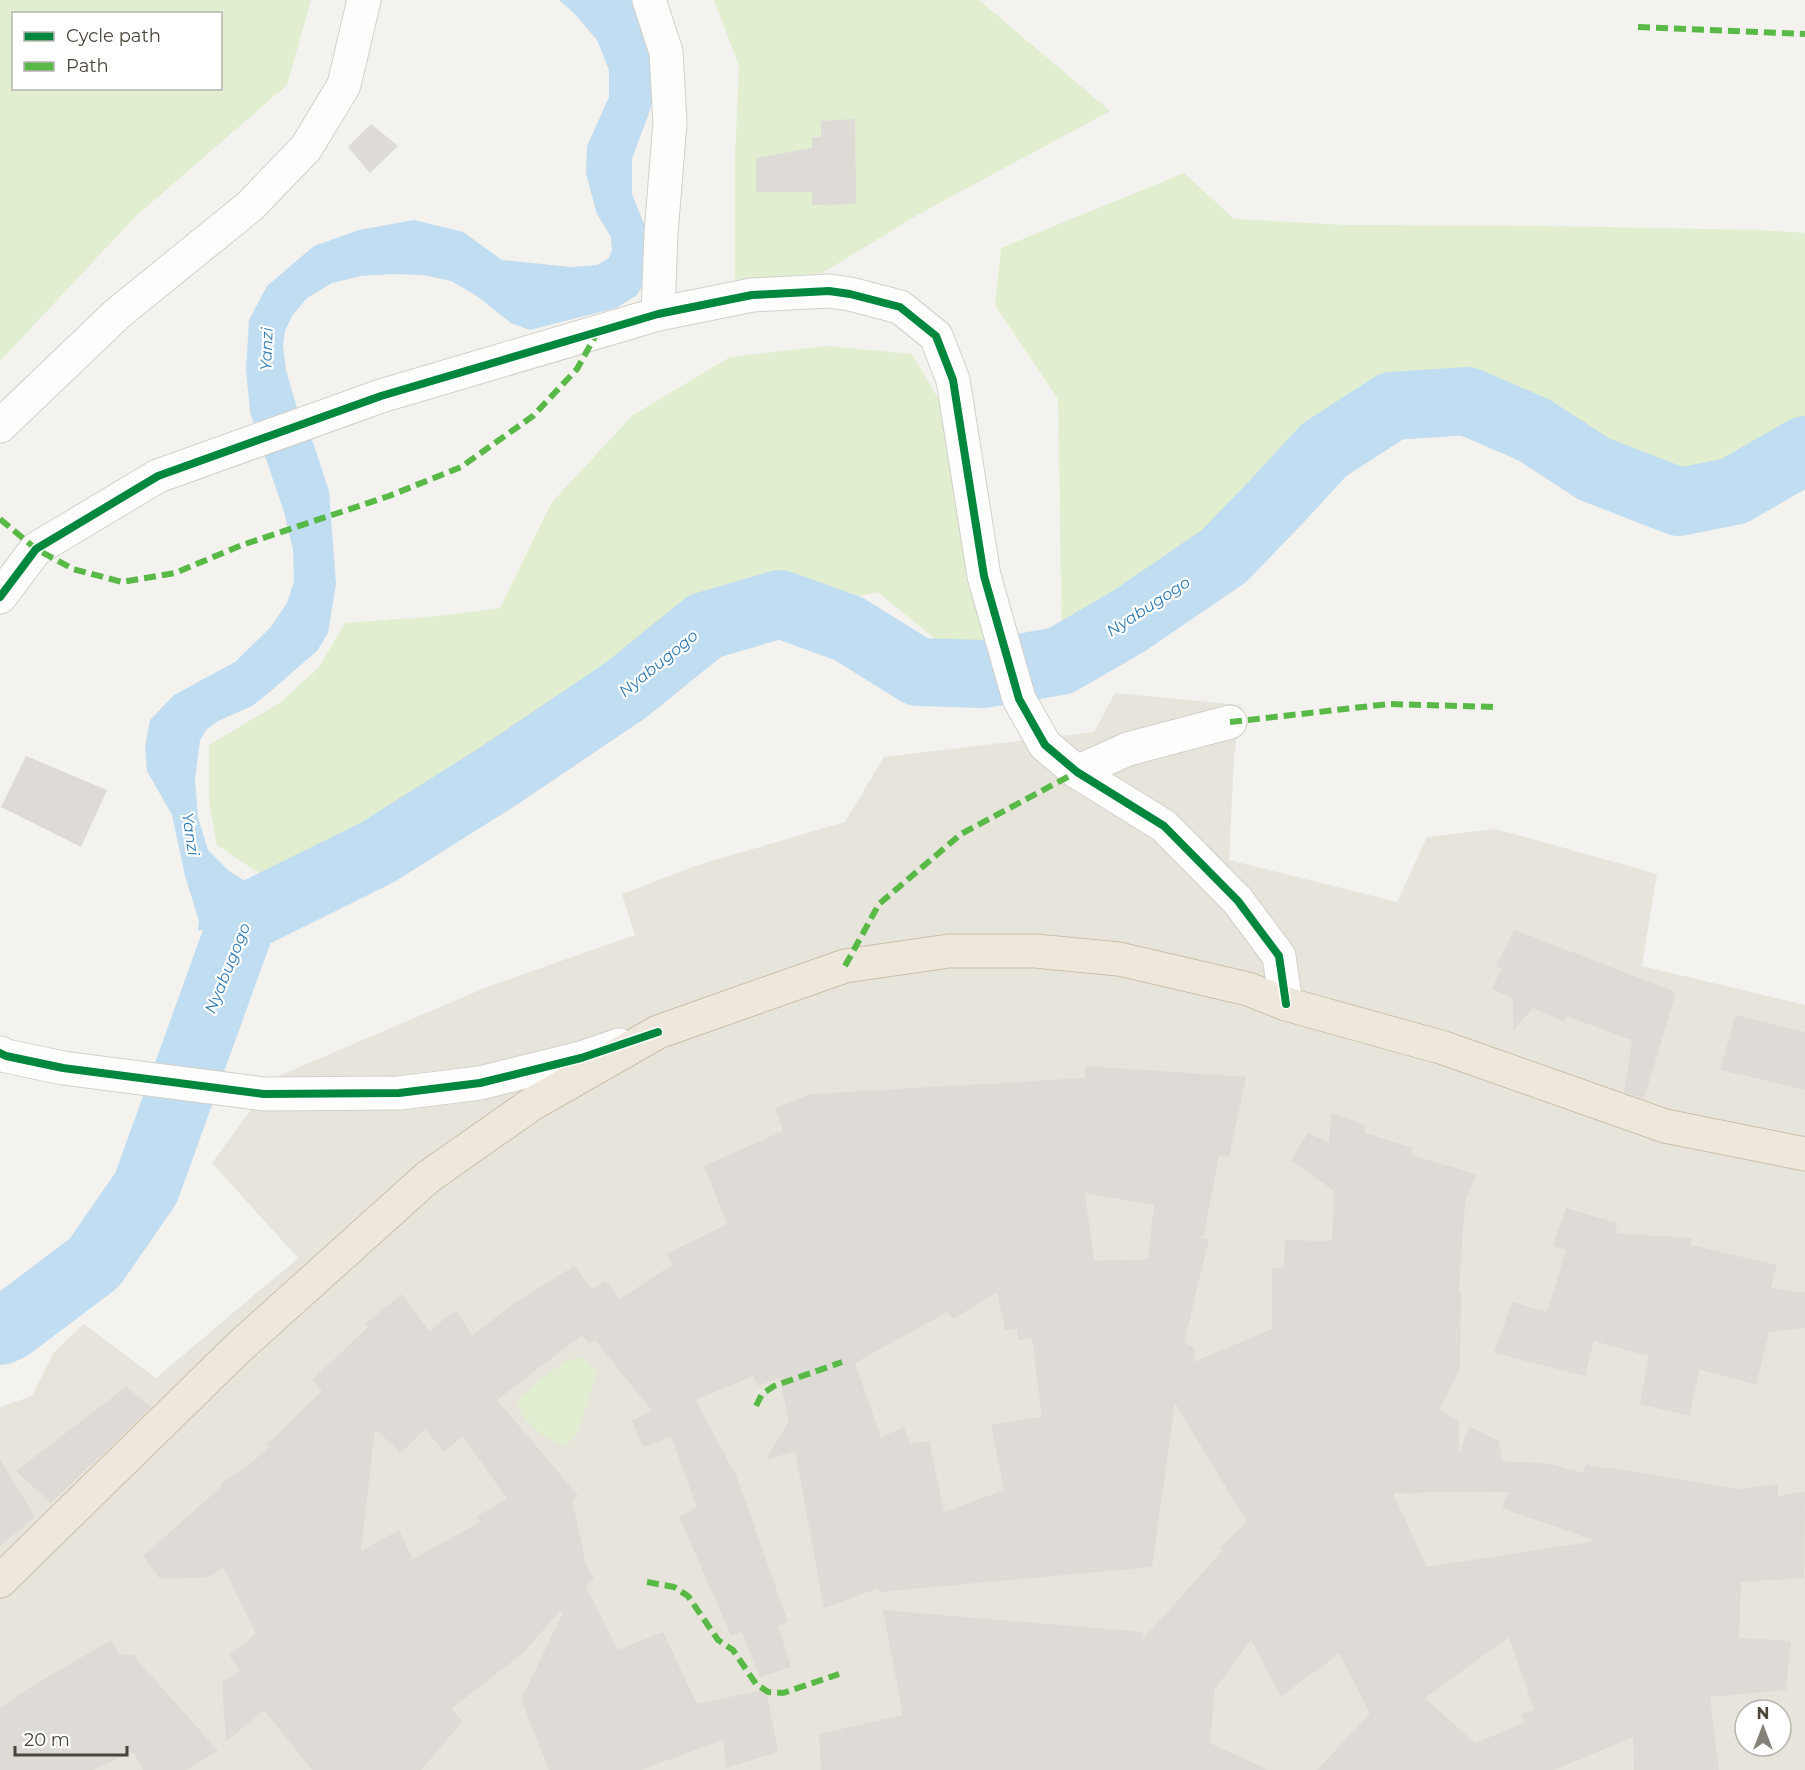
<svg xmlns="http://www.w3.org/2000/svg" width="1805" height="1770" font-family="Montserrat,sans-serif">
<style>
.residential{fill:#e7e4dc;fill-rule:evenodd}
.green{fill:#e1eecf;fill-rule:evenodd}
.water{fill:#c0ddf1}
.lines{fill:none;stroke-linecap:round;stroke-linejoin:round}
.river{stroke:#c0ddf1;stroke-width:68}
.building{fill:#dedbd6;fill-rule:evenodd}
.minor-casing{stroke:#d2d0cb;stroke-width:35}
.highway-casing{stroke:#ccbfa9;stroke-width:35}
.minor{stroke:#fdfdfc;stroke-width:33}
.highway{stroke:#ede8db;stroke-width:33}
.quiet{stroke:#58b947;stroke-width:6;stroke-dasharray:12 6;stroke-linecap:butt}
.cycleway-casing{stroke:#fff;stroke-width:11}
.cycleway{stroke:#00873e;stroke-width:8}
.labels{text-anchor:middle;stroke-width:4.5;stroke-linejoin:round;paint-order:stroke}
.water-label{font-size:16px;font-style:italic;fill:#2e7ab2;stroke:#fff}
</style>
<rect width="100%" height="100%" fill="#f4f2ee"/>
<path class="residential" d="M1115,693l126,12 -7,52 -5,103 168,42 30,-65 69,-8 161,45 -15,92 163,39v765h-1805v-363l32,-11 22,-44 30,-28 72,54 142,-120 -86,-95 62,-85 213,-91 148,-52 -13,-41 79,-30 144,-42 39,-65 210,-25zM1745,1710h36v36h-36z"/>
<g class="green">
<path d="M0,0h311l-24,85 -151,131 -136,145zM14,14h206v74h-206z"/>
<polygon points="714,0 979,0 1110,111 919,214 822,273 735,280 735,158 739,66"/>
<polygon points="1184,173 1234,219 1344,225 1553,226 1756,230 1805,233 1805,436 1734,478 1680,491 1607,461 1536,412 1470,385 1385,390 1307,433 1209,554 1062,643 1058,399 995,305 1001,248"/>
<polygon points="827,346 912,354 943,407 968,584 992,657 947,649 878,592 830,603 785,588 694,620 624,680 343,859 279,887 217,845 209,802 209,745 281,702 319,667 345,623 439,616 500,608 552,502 633,415 730,357"/>
<path d="M584,1358l12,14 -13,46 -8,19 -11,9c-20,-8 -36,-19 -46,-39l2,-9 16,-15 31,-23z"/>
</g>
<polygon class="water" points="559,0 632,0 649,36 658,84 649,113 632,159 632,194 652,244 649,275 637,295 616,308 530,330 511,323 477,296 451,281 423,275 393,274 361,276 332,283 307,298 292,316 285,331 283,346 286,370 297,408 314,445 329,491 336,584 328,633 317,651 272,690 252,706 218,721 207,729 200,740 195,779 198,817 208,850 229,871 256,888 243,919 198,931 199,921 185,876 172,815 147,771 145,747 150,720 174,695 235,662 270,628 287,603 294,581 293,550 284,512 250,412 246,369 249,320 267,286 314,246 359,230 414,220 463,232 502,260 571,267 597,265 609,258 612,250 611,237 597,214 586,174 587,146 609,97 609,70 597,40 574,13"/>
<g class="lines">
<polyline class="river" points="0,1331 9,1327 94,1263 146,1188 243,919 378,852 497,777 626,690 705,626 780,604 849,629 918,672 983,674 1060,661 1129,621 1224,556 1279,499 1324,450 1392,406 1467,401 1534,430 1594,469 1679,502 1734,491 1805,450"/>
</g>
<g class="building">
<polygon points="855,119 856,204 812,205 812,192 756,192 756,158 812,148 812,137 821,137 821,121"/>
<polygon points="371,124 398,146 370,173 348,147"/>
<polygon points="26,756 107,790 81,847 1,807"/>
<polygon points="1514,930 1676,992 1644,1099 1624,1092 1632,1040 1566,1016 1564,1022 1533,1008 1513,1031 1513,998 1492,989 1501,969 1496,966"/>
<polygon points="1736,1015 1805,1032 1805,1090 1720,1070"/>
<path d="M1086,1066l160,11 -17,80 -10,-1 -16,83h6l-25,104 11,5 -2,14 79,-33v-61l12,-1 1,-27 47,1 2,-50 -43,-31 17,-27 21,10 2,-31 34,13v8l48,15 -2,7 65,19 -11,28 -6,90h2l-1,78 -21,40 20,11v34l10,-29 30,15 3,20 50,3 31,9 3,-9 20,5v-2l133,22 39,-5v12l27,-5 -1,87 -63,4 -2,56 52,3 -5,49 -76,7 9,73h-85l-1,-33 -79,33h-237l53,-57 -31,-60 -24,20 -2,-1 -32,25 -30,-57 -36,49 -5,54 58,27h-447l-2,-36 84,-19 -20,-105 260,22 -1,8 80,-89 -3,-3 28,-26 -72,-119 -23,164 -273,25v-4l-55,20 -29,-157 -29,9 23,-40 -10,-42 -21,8 -5,-10 -57,24 36,69h2l54,153 -10,4 13,41 -31,10 -18,-45 -11,3 -52,-118 18,-10 -26,-70 -28,10 -11,-26 20,-10 -57,-71 -6,4 -7,-9 -85,65 81,95 -6,4 14,65 8,15 -8,7 32,64 45,-18 34,72 69,-15 12,63 -52,16 -3,-28 -82,30h-92l-28,-71 42,-86 -3,-2 -37,42 -72,56 12,12 -42,49h-109l-48,-60 -38,32 -4,-60 18,-11 -11,-16 27,-21 -33,-67 -13,10 -50,2 -17,-23 79,-70 -2,-2 25,-16 24,-21 -2,-3 55,-53 -10,-11 56,-53 -3,-3 37,-30 27,37 27,-21 16,26 42,-33 60,-37 18,23 14,-8 14,18 53,-35 -7,-10 61,-30 -23,-58 79,-35 -8,-23 36,-14 274,-16zM1085,1193l69,12 -6,54 -54,2zM997,1292l8,38 12,-1 1,11 14,-2 10,79 -51,8 13,65 -60,22 -15,-71 -19,3 -6,-17 -23,10 -26,-74 92,-51 6,7zM375,1429l26,24 24,-24 19,23 19,-16 44,63 -30,17 3,6 -67,37 -14,-29 -38,21zM1508,1492l-6,16 94,33 -169,26 -34,-74zM1509,1637l25,73 -12,4 2,9 -49,20 -50,-45z"/>
<polygon points="1566,1208 1617,1223 1615,1233 1691,1238 1691,1245 1777,1265 1771,1288 1805,1293 1805,1328 1769,1332 1756,1385 1699,1369 1690,1416 1640,1404 1649,1356 1594,1341 1585,1376 1494,1353 1512,1302 1547,1312 1566,1250 1553,1246"/>
<polygon points="126,1387 151,1407 51,1503 16,1471"/>
<polygon points="0,1460 35,1517 0,1546"/>
<polygon points="111,1640 120,1655 133,1655 218,1751 186,1770 143,1770 133,1752 93,1770 0,1770 0,1708 26,1690"/>
</g>
<g class="lines">
<defs>
<g id="minor">
<polyline points="649,0 666,52 670,123 661,233 658,314"/>
<polyline points="0,426 117,314 250,206 306,148 344,85 364,0"/>
<polyline points="0,597 36,549 158,476 381,396 658,314 752,295 829,291 850,294 900,307 936,336 953,380 984,576 1019,699 1045,745 1077,772 1164,826 1238,901 1279,956 1286,1004"/>
<polyline points="1077,772 1128,749 1230,722"/>
<polyline points="0,1053 6,1056 63,1068 264,1094 399,1093 480,1083 581,1058 619,1045"/>
</g>
<polyline id="highway" points="0,1581 236,1350 428,1177 532,1104 658,1032 845,966 949,951 1035,951 1119,959 1248,989 1286,1004 1444,1048 1665,1126 1805,1154"/>
</defs>
<use href="#minor" class="minor-casing"/>
<use href="#highway" class="highway-casing"/>
<use href="#minor" class="minor"/>
<use href="#highway" class="highway"/>
<g class="quiet">
<polyline points="1638,27 1805,34"/>
<polyline points="0,519 36,549 73,569 122,582 175,573 242,545 389,496 461,467 533,416 577,369 597,333"/>
<polyline points="1230,722 1389,704 1496,707"/>
<polyline points="845,966 879,904 961,834 1077,772"/>
<polyline points="756,1406 762,1394 774,1386 842,1362"/>
<polyline points="647,1582 674,1587 688,1596 718,1640 733,1650 756,1684 768,1692 783,1693 839,1674"/>
</g>
<defs>
<g id="cycleway">
<polyline points="0,597 36,549 158,476 381,396 658,314 752,295 829,291 850,294 900,307 936,336 953,380 984,576 1019,699 1045,745 1077,772 1164,826 1238,901 1279,956 1286,1004"/>
<polyline points="0,1053 6,1056 63,1068 264,1094 399,1093 480,1083 581,1058 658,1032"/>
</g>
</defs>
<use href="#cycleway" class="cycleway-casing"/>
<use href="#cycleway" class="cycleway"/>
</g>
<g class="labels">
<g class="water-label">
<text transform="translate(266 349) rotate(-88)" y="6">Yanzi</text>
<text transform="translate(1148 606) rotate(-33)" y="6">Nyabugogo</text>
<text transform="translate(658 663) rotate(-39)" y="6">Nyabugogo</text>
<text transform="translate(191 834) rotate(81)" y="6">Yanzi</text>
<text transform="translate(227 968) rotate(-68)" y="6">Nyabugogo</text>
</g>
</g>
<rect x="12" y="12" width="210" height="78" fill="#ffffff" stroke="#b7b4b0" stroke-width="1.5"/>
<rect x="24" y="32" width="30" height="9" fill="#00873e" stroke="#b7b4b0" stroke-width="1.5"/>
<text x="66" y="42" font-size="18" fill="#4b4439">Cycle path</text>
<rect x="24" y="62" width="30" height="9" fill="#58b947" stroke="#b7b4b0" stroke-width="1.5"/>
<text x="66" y="72" font-size="18" fill="#4b4439">Path</text>
<g transform="translate(1763 1728)"><circle r="28" fill="#ffffff" stroke="#b7b4b0" stroke-width="1.5"/>
<path d="M0-4.5L10 22L0 15L-10 22Z" fill="#868178"/>
<text y="-9" font-size="16" font-weight="bold" text-anchor="middle" fill="#4b4439">N</text>
</g>
<path d="M15 1746v9h112v-9" fill="none" stroke="#4b4439" stroke-width="3"/>
<text x="24" y="1746" font-size="18" fill="#4b4439" stroke="#ffffff" stroke-width="4.5" paint-order="stroke">20 m</text>
</svg>
